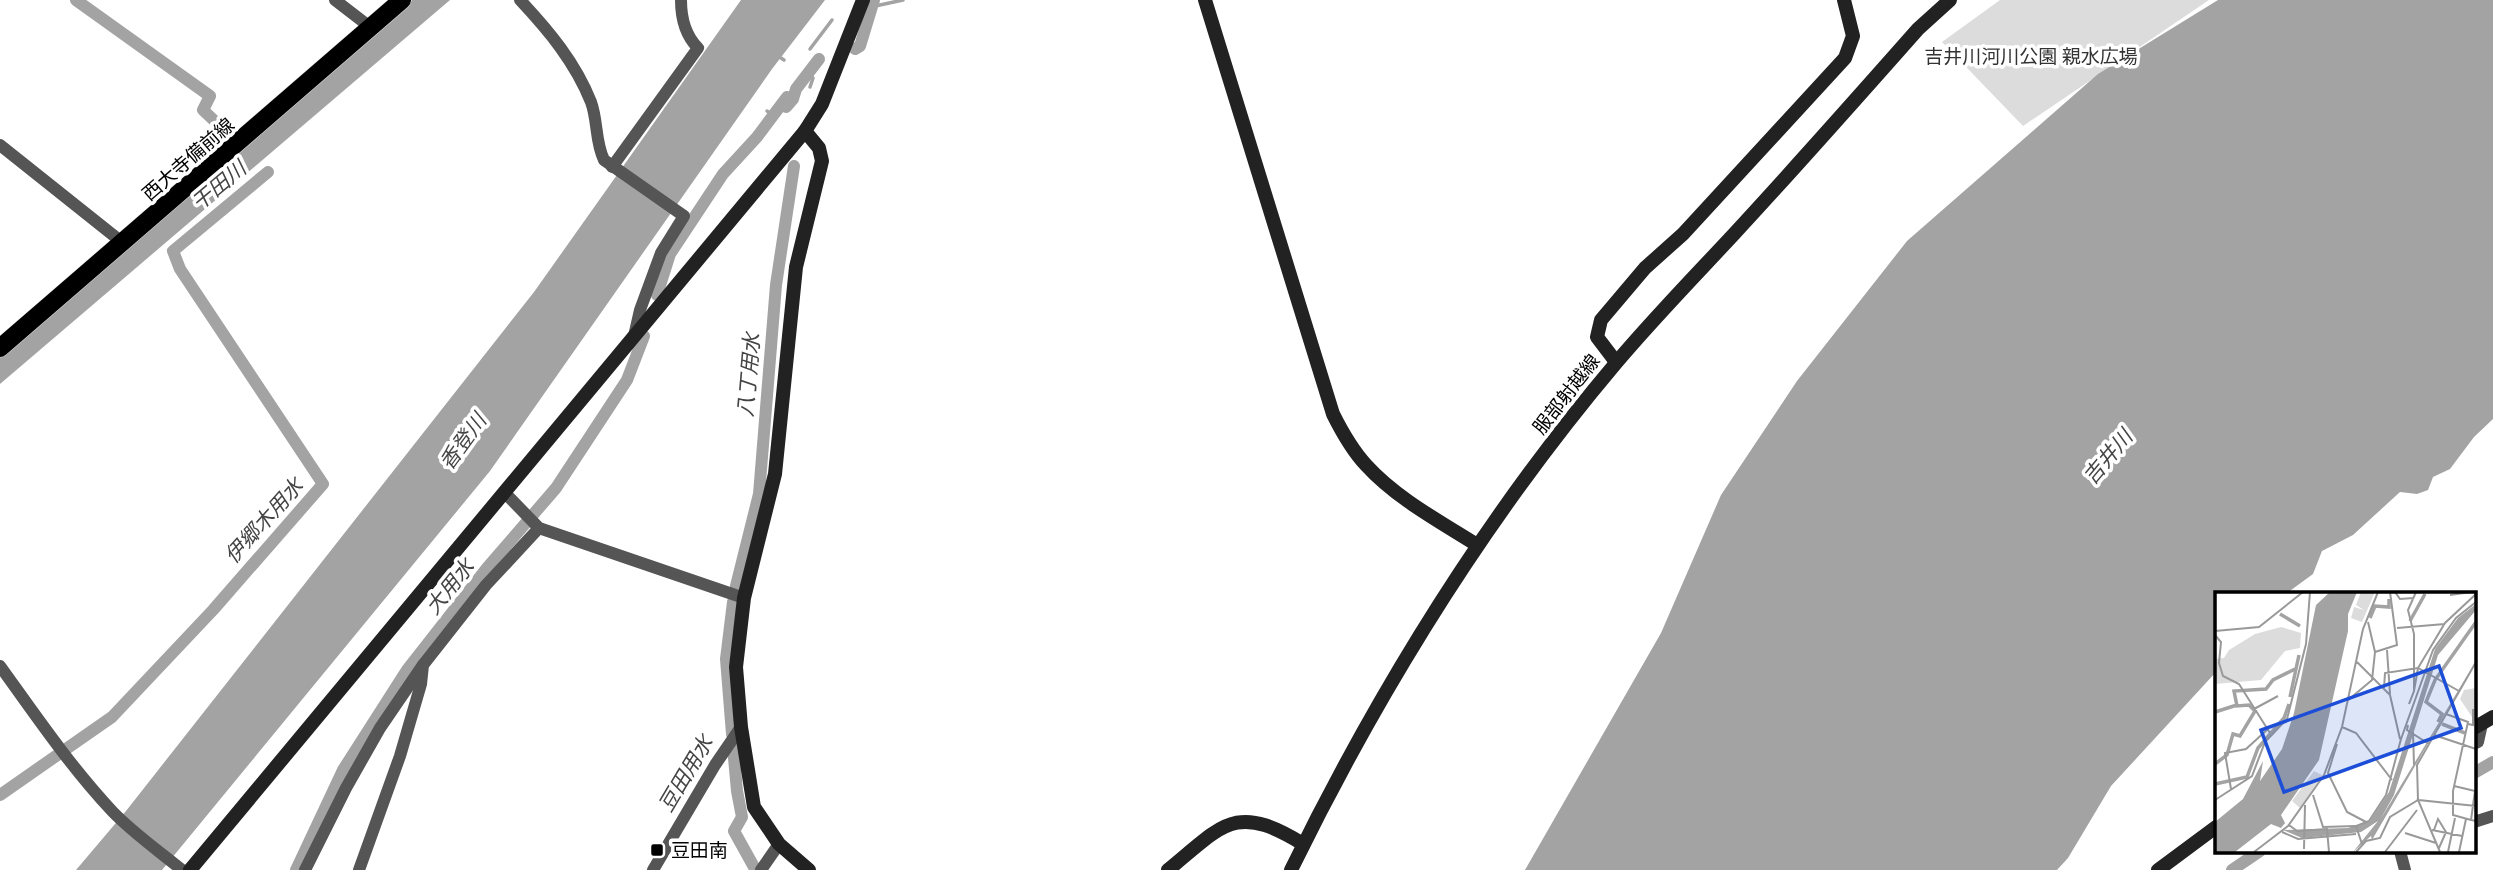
<svg xmlns="http://www.w3.org/2000/svg" width="2493" height="870" font-family="Roboto,'Noto Sans JP',sans-serif">
<style>
.green{fill:#dcdcdc}
.water{fill:#a3a3a3}
.lines{fill:none;stroke-linecap:round;stroke-linejoin:round}
.stream{stroke:#a3a3a3;stroke-width:3.5}
.canal{stroke:#a3a3a3;stroke-width:12}
.primary-casing{stroke:#dbdbdb;stroke-width:19}
.street{stroke:#555;stroke-width:12}
.secondary{stroke:#222;stroke-width:14}
.primary{stroke:#000;stroke-width:18}
.poi-dot{fill:#000;stroke:#fff;stroke-width:2.5}
.labels{text-anchor:middle;stroke-width:7;stroke-linejoin:round;paint-order:stroke}
.park-label{font-size:19px;fill:#333;stroke:#fff}
.street-label{font-size:19px;fill:#000;stroke:#fff}
.poi-label{font-size:19px;fill:#000;stroke:#fff;text-anchor:start}
.water-label{font-size:21px;font-style:italic;fill:#444;stroke:#fff}
.inset-river{fill:none;stroke:#a3a3a3;stroke-width:3.5}
.inset-road{fill:none;stroke:#999;stroke-width:2}
.view{fill:#1d4ed8;fill-opacity:0.15;stroke:#1d4ed8;stroke-width:3.5}
.inset-edge{fill:none;stroke:#000;stroke-width:3.5}
</style>
<rect width="100%" height="100%" fill="#fff"/>
<polygon class="green" points="2000,0 2209,0 2023,126 1942,42"/>
<g class="water">
<polygon points="412,0 450,0 0,384 0,353"/>
<polygon points="741,0 825,0 772,69 490,471 162,870 76,870 126,811 534,292"/>
<polygon points="2218,0 2493,0 2493,419 2474,437 2450,469 2433,477 2428,490 2417,494 2400,492 2353,535 2322,551 2313,574 2287,593 2216,594 2216,672 2111,786 2068,858 2057,870 1525,870 1661,633 1721,495 1797,381 1907,241 2098,74"/>
</g>
<g class="lines">
<g class="stream">
<polyline points="866,8 903,0"/>
<polyline points="810,49 832,20"/>
<polyline points="781,58 784,60"/>
<polyline points="810,87 813,78 811,76"/>
<polyline points="767,111 773,115"/>
</g>
<g class="canal">
<polyline points="76,0 210,96 203,110 221,127"/>
<polyline points="855,49 860,46 874,0"/>
<polyline points="786,107 793,99 796,89 819,59"/>
<polyline points="657,295 670,254 723,174 757,137 787,97"/>
<polyline points="736,586 759,494 776,285 794,166"/>
<polyline points="732,734 726,659 733,602"/>
<polyline points="733,747 737,791 742,817 734,831 754,867"/>
<polyline points="2474,773 2493,762"/>
<polyline points="0,795 112,717 213,610 323,484 180,269 173,251 268,172"/>
<polyline points="296,870 343,770 407,670 487,568 556,488 627,380 644,336"/>
<polyline points="2232,870 2260,851"/>
</g>
<defs>
<polyline id="primary" points="0,348 402,0"/>
</defs>
<use href="#primary" class="primary-casing"/>
<g class="street">
<polyline points="335,0 370,27"/>
<path d="M520,0c29,31 55,62 71,102 7,19 4,40 13,58l80,56 -23,37 -21,57 -6,26"/>
<polyline points="0,145 123,243"/>
<path d="M612,167l86,-119c-13,-13 -17,-30 -17,-48"/>
<polyline points="505,493 539,528 744,598"/>
<path d="M0,666c36,50 70,100 112,145 21,22 47,40 70,59"/>
<polyline points="2474,744 2478,742 2482,724"/>
<polyline points="2474,822 2493,816"/>
<polyline points="2400,851 2405,870"/>
<polyline points="305,870 346,788 380,728 423,665"/>
<polyline points="359,870 400,756 421,684 423,665 486,585 539,528"/>
<polyline points="653,870 715,765 741,727"/>
<polyline points="761,870 779,844"/>
</g>
<g class="secondary">
<path d="M1205,0l128,414c9,18 19,36 33,51 30,33 73,56 111,80"/>
<polyline points="805,131 819,148 822,161 796,267 775,474 744,598 736,667 741,727 754,807 779,844 809,870"/>
<polyline points="1616,362 1597,337 1601,320 1645,268 1683,234 1845,58 1853,36 1844,0"/>
<polyline points="2474,728 2493,717"/>
<polyline points="190,870 805,131 822,104 863,0"/>
<path d="M1168,870c55,-45 67,-68 135,-26"/>
<path d="M1291,870c88,-180 195,-353 325,-507 37,-44 78,-86 118,-129 62,-67 123,-136 184,-205l32,-29"/>
<polyline points="2158,870 2216,827"/>
</g>
<use href="#primary" class="primary"/>
</g>
<rect class="poi-dot" x="650" y="843" width="14" height="14" rx="3.5"/>
<g class="labels">
<g class="park-label">
<text x="2031" y="63">吉井川河川公園 親水広場</text>
</g>
<g class="street-label">
<text transform="translate(188 159) rotate(-41)" y="7">西大寺備前線</text>
<text transform="translate(1566 394) rotate(-52)" y="7">服部射越線</text>
</g>
<g class="poi-label">
<text x="671" y="857">豆田南</text>
</g>
<g class="water-label">
<text transform="translate(219 186) rotate(-40)" y="7">干田川</text>
<text transform="translate(749 375) rotate(-85)" y="7">八丁用水</text>
<text transform="translate(463 442) rotate(-54)" y="7">香登川</text>
<text transform="translate(2108 457) rotate(-50)" y="7">吉井川</text>
<text transform="translate(264 521) rotate(-48)" y="7">伊郷木用水</text>
<text transform="translate(450 587) rotate(-51)" y="7">大用水</text>
<text transform="translate(686 774) rotate(-59)" y="7">豆田用水</text>
</g>
</g>
<g transform="translate(2215 592)">
<rect width="261" height="261" fill="#fff"/>
<path d="M146,0h14l-13,30 -11,-4 3,-11 10,3 -8,-5zM66,35l20,6 -1,15 -15,3 -24,29 -46,4v-25l9,-1 5,-8 26,-16zM261,96v35l-16,-24 4,-9zM99,179l8,4 -22,33 -8,-7z" fill="#dcdcdc"/>
<path d="M115,0h27l-9,22v17l-29,129 -38,55 4,8 -4,5 -10,-4 -36,28h-20v-30l28,-23 20,-38 -3,20 22,-32 12,-36 22,-108zM261,12v6l-38,45 -44,140 -14,25 96,-159 -104,179 -1,-4 -18,16 25,-31 -17,11 -59,6 -19,-8 65,-2 22,-7 19,-29 46,-143 23,-31z" fill="#a3a3a3"/>
<path class="inset-river" d="M65,22l20,12M155,26l5,-12 14,1v-8M195,29l15,-27M75,105l9,-42M0,120l22,-7M223,130l4,-8 -16,-12 9,-22 41,-58M227,132l23,9M0,172l12,-9 6,-21 7,2 15,-25 -6,-6 -12,1 -3,-15 32,-2 7,-9 22,-11M0,192l32,-7 11,-29 26,-30 5,-14"/>
<path class="inset-road" d="M180,0l5,7 14,-1M235,3l21,-3M182,36l48,-4M0,39l44,-4 44,-35M0,43l6,7 -2,21 4,13 16,8 31,49M172,58l3,44M160,60l22,-7 -7,-53M142,70l33,33 10,44M169,96l1,-15 33,-5 41,23M199,99l4,-23 27,-45 31,-29M132,109l25,-21 3,-28 -7,-30M194,112l5,-13v-57l-6,-24 8,-18M39,117l24,-13M231,122l22,8 -15,69v24l18,5M253,132l5,1v-16M193,133l-1,5 22,14M127,135l14,6 36,47M198,140l1,33M219,143l42,14M122,152l-9,29 19,39 19,10M239,194l21,5M16,197l-6,-36 21,-4 22,-20M260,199l-4,29 5,1M98,203l10,32 33,-1M0,208l37,-24 13,-34 22,-23 19,-75 4,-52M74,233l8,6 30,-2 2,23M217,238l30,6M219,238l4,-11 8,13 -7,16M67,240l16,7 58,-5M190,241l31,10M147,252l-6,-18 13,-5 17,-26 15,-56 32,-89 23,-32 20,-16M89,257l1,-44M39,260l34,-26 36,-51 18,-48 21,-98 15,-37M141,260l10,-11 14,-3 10,-21 28,-17 -1,-35 59,-103M170,260l32,-42M225,260l-22,-52 58,6M233,260l7,-34M244,260l7,-33"/>
<path class="view" d="M224,74l22,62 -177,64 -23,-62z"/>
<rect width="261" height="261" class="inset-edge"/>
</g>
</svg>
